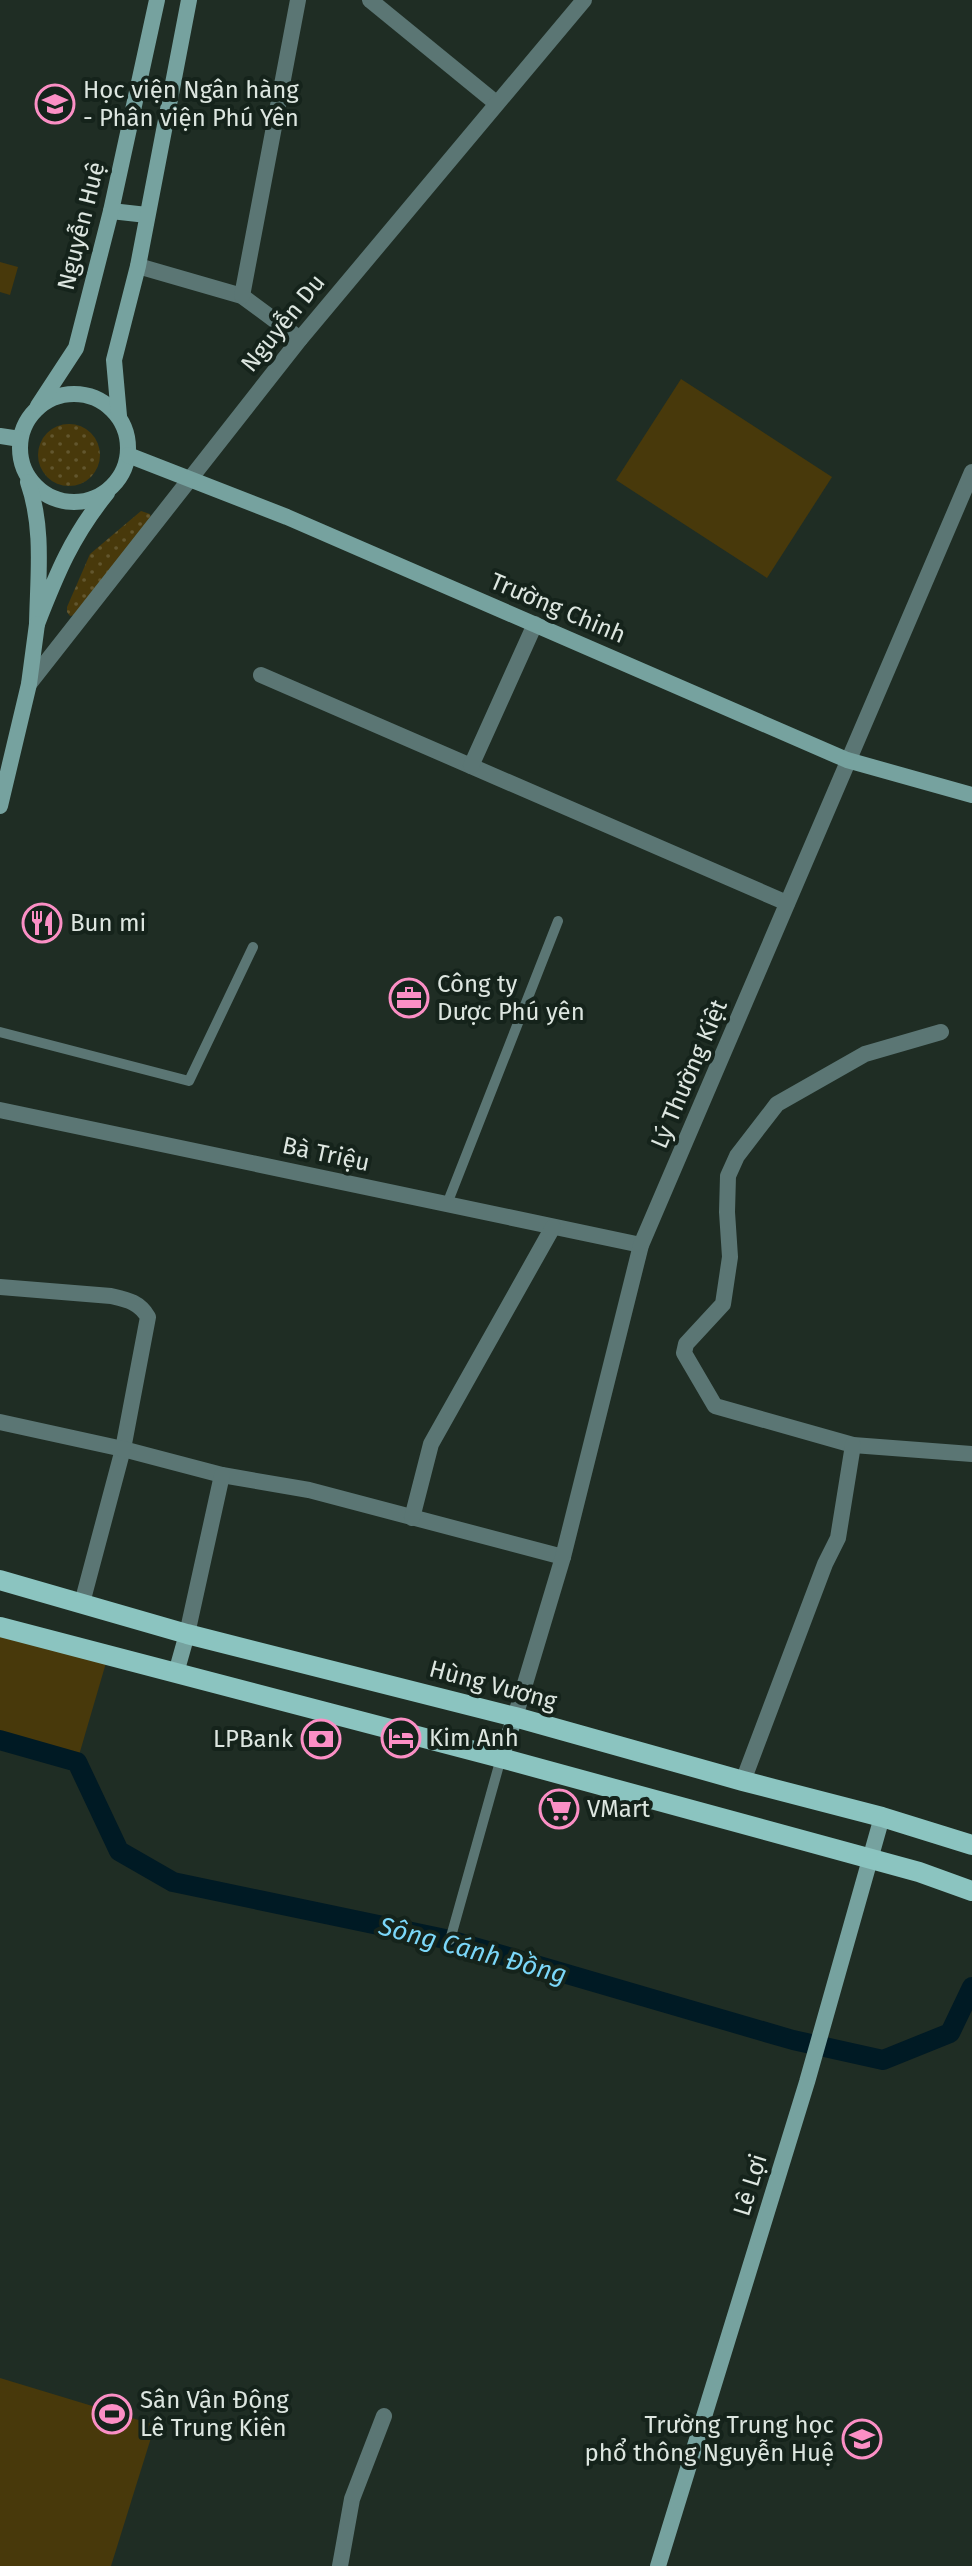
<svg xmlns="http://www.w3.org/2000/svg" width="972" height="2566" font-family="'Fira Sans',sans-serif">
<style>
.grass{fill:url(#grass-dots)}
.green{fill:#48390b}
.lines{fill:none;stroke-linecap:round;stroke-linejoin:round}
.canal{stroke:#001a24;stroke-width:20}
.lane{stroke:#5b7674;stroke-width:10}
.street{stroke:#5b7674;stroke-width:16}
.secondary{stroke:#76a29f;stroke-width:16}
.primary{stroke:#8bc4c0;stroke-width:20}
.labels{text-anchor:middle;stroke-width:8;stroke-linejoin:round;paint-order:stroke}
.poi-label{font-size:24px;fill:#dde6e0;stroke:#15231b;text-anchor:start}
.street-label{font-size:24px;fill:#dde6e0;stroke:#15231b}
.water-label{font-size:26px;font-style:italic;fill:#7bd7f9;stroke:#15231b}
</style>
<defs>
<pattern id="grass-dots" width="8" height="8" patternUnits="userSpaceOnUse" patternTransform="scale(2)"><rect width="8" height="8" fill="#48390b"/><path d="M2 2h.1M6 6h.1" fill="none" stroke="#62562e" stroke-width="1.8" stroke-linecap="round"/></pattern>
</defs>
<rect width="100%" height="100%" fill="#1f2d24"/>
<g class="grass">
<circle cx="69" cy="455" r="31"/>
<polygon points="141,511 150,514 152,522 75,615 70,616 67,612 67,607 90,554"/>
</g>
<g class="green">
<polygon points="0,262 18,267 10,295 0,292"/>
<polygon points="681,379 832,477 767,578 616,480"/>
<polygon points="0,1627 108,1656 77,1762 0,1740"/>
<polygon points="0,2378 155,2425 111,2566 0,2566"/>
</g>
<g class="lines">
<polyline class="canal" points="0,1740 77,1762 119,1851 173,1882 450,1940 793,2040 883,2060 950,2033 972,1987"/>
<g class="lane">
<polyline points="0,1032 189,1081 253,947"/>
<polyline points="447,1204 558,921"/>
<polyline points="450,1940 501,1758"/>
</g>
<g class="street">
<polyline points="370,0 496,103"/>
<polyline points="138,266 242,296 300,339"/>
<polyline points="242,296 298,0"/>
<polyline points="261,675 787,903"/>
<polyline points="29,684 300,339 584,0"/>
<polyline points="471,766 535,624"/>
<polyline points="941,1032 865,1054 777,1104 737,1156 728,1176 727,1212 730,1257 723,1304 686,1344 684,1353 715,1406 853,1445 972,1454"/>
<polyline points="0,1110 641,1245"/>
<path d="M0,1287l111,9c17,4 28,6 37,21l-25,132 -41,154"/>
<polyline points="0,1422 123,1449 222,1475 309,1490 563,1557"/>
<polyline points="412,1518 431,1444 553,1227"/>
<polyline points="187,1634 222,1475"/>
<polyline points="515,1717 563,1557 641,1245 972,472"/>
<polyline points="743,1781 825,1564 838,1538 853,1445"/>
<polyline points="340,2566 352,2499 384,2416"/>
</g>
<g class="secondary">
<polyline points="111,211 147,215"/>
<circle cx="74" cy="448" r="54"/>
<polyline points="38,406 76,348 111,211 157,0"/>
<polyline points="119,416 114,360 138,266 189,0"/>
<polyline points="0,436 20,439"/>
<polyline points="128,455 287,517 847,760 972,795"/>
<path d="M28,482c16,46 10,93 9,142 20,-51 35,-88 70,-131"/>
<polyline points="0,806 29,684 37,624"/>
<polyline points="176,1673 187,1634"/>
<polyline points="501,1758 515,1717"/>
<polyline points="658,2566 807,2082 882,1817"/>
</g>
<g class="primary">
<polyline points="0,1580 187,1634 515,1717 743,1781 882,1817 972,1845"/>
<polyline points="0,1627 501,1758 919,1872 972,1891"/>
</g>
</g>
<defs>
<symbol id="university-ring" viewBox="-11 -11 22 22"><circle r="9.5" fill="#15231b" stroke="#fb8fc5" stroke-width="1.5"/><path d="M0-5L7-2L0 1L-7-2ZM-4 1L0 2.5L4 1V4Q0 6-4 4Z" fill="#fb8fc5"/></symbol>
<symbol id="restaurant-ring" viewBox="-11 -11 22 22"><circle r="9.5" fill="#15231b" stroke="#fb8fc5" stroke-width="1.5"/><path d="M-5-6h1v4h1v-4h1v4h1v-4h1v5L-1.5 .5V6h-2V.5L-5-1ZM5-6V6H3V1.5H1.5Q1.5-4 5-6Z" fill="#fb8fc5"/></symbol>
<symbol id="office-ring" viewBox="-11 -11 22 22"><circle r="9.5" fill="#15231b" stroke="#fb8fc5" stroke-width="1.5"/><path d="M-6-3h4V-5.5h4V-3h4V5H-6ZM-1-4.5V-3h2v-1.5ZM-6 0V1H6V0Z" fill="#fb8fc5"/></symbol>
<symbol id="hotel-ring" viewBox="-11 -11 22 22"><circle r="9.5" fill="#15231b" stroke="#fb8fc5" stroke-width="1.5"/><path d="M-6-4.5h1.5V1H6V5H4.5V3h-9V5H-6ZM-4 0a1.8 1.8 0 1 1 3.6 0ZM.5 0V-2.5h3Q6-2.5 6 0Z" fill="#fb8fc5"/></symbol>
<symbol id="bank-ring" viewBox="-11 -11 22 22"><circle r="9.5" fill="#15231b" stroke="#fb8fc5" stroke-width="1.5"/><path d="M-6-4H6V4H-6ZM0-2.3a2.3 2.3 0 1 0 0 4.6a2.3 2.3 0 1 0 0-4.6Z" fill="#fb8fc5"/></symbol>
<symbol id="supermarket-ring" viewBox="-11 -11 22 22"><circle r="9.5" fill="#15231b" stroke="#fb8fc5" stroke-width="1.5"/><path d="M-6-5.5h2.5l.6 2H6L4.5 2H-2.5L-4.4-4H-6ZM-1.5 3.2a1.3 1.3 0 1 0 .1 0ZM3 3.2a1.3 1.3 0 1 0 .1 0Z" fill="#fb8fc5"/></symbol>
<symbol id="stadium-ring" viewBox="-11 -11 22 22"><circle r="9.5" fill="#15231b" stroke="#fb8fc5" stroke-width="1.5"/><path d="M0-5a6.5 5 0 1 0 0 10a6.5 5 0 1 0 0-10ZM-3.5-1.8h7v3.6h-7Z" fill="#fb8fc5"/></symbol>
<symbol id="school-ring" viewBox="-11 -11 22 22"><circle r="9.5" fill="#15231b" stroke="#fb8fc5" stroke-width="1.5"/><path d="M0-5L7-2L0 1L-7-2ZM-4 1L0 2.5L4 1V4Q0 6-4 4Z" fill="#fb8fc5"/></symbol>
</defs>
<g fill-rule="evenodd">
<use href="#university-ring" x="33" y="82" width="44" height="44"/>
<use href="#restaurant-ring" x="20" y="901" width="44" height="44"/>
<use href="#office-ring" x="387" y="976" width="44" height="44"/>
<use href="#hotel-ring" x="379" y="1716" width="44" height="44"/>
<use href="#bank-ring" x="299" y="1717" width="44" height="44"/>
<use href="#supermarket-ring" x="537" y="1787" width="44" height="44"/>
<use href="#stadium-ring" x="90" y="2392" width="44" height="44"/>
<use href="#school-ring" x="840" y="2417" width="44" height="44"/>
</g>
<g class="labels">
<g class="poi-label">
<text x="83" y="98">Học viện Ngân hàng<tspan x="83" dy="28">- Phân viện Phú Yên</tspan></text>
<text x="70" y="931">Bun mi</text>
<text x="437" y="992">Công ty<tspan x="437" dy="28">Dược Phú yên</tspan></text>
<text x="429" y="1746">Kim Anh</text>
<text x="293" y="1747" text-anchor="end">LPBank</text>
<text x="587" y="1817">VMart</text>
<text x="140" y="2408">Sân Vận Động<tspan x="140" dy="28">Lê Trung Kiên</tspan></text>
<text x="834" y="2433" text-anchor="end">Trường Trung học<tspan x="834" dy="28">phổ thông Nguyễn Huệ</tspan></text>
</g>
<g class="street-label">
<text transform="translate(81 226) rotate(-76)" y="8">Nguyễn Huệ</text>
<text transform="translate(283 323) rotate(-51)" y="8">Nguyễn Du</text>
<text transform="translate(558 608) rotate(23)" y="8">Trường Chinh</text>
<text transform="translate(689 1074) rotate(-67)" y="8">Lý Thường Kiệt</text>
<text transform="translate(326 1154) rotate(12)" y="8">Bà Triệu</text>
<text transform="translate(493 1685) rotate(15)" y="8">Hùng Vương</text>
<text transform="translate(750 2185) rotate(-73)" y="8">Lê Lợi</text>
</g>
<g class="water-label">
<text transform="translate(473 1950) rotate(15)" y="9">Sông Cánh Đồng</text>
</g>
</g>
</svg>
